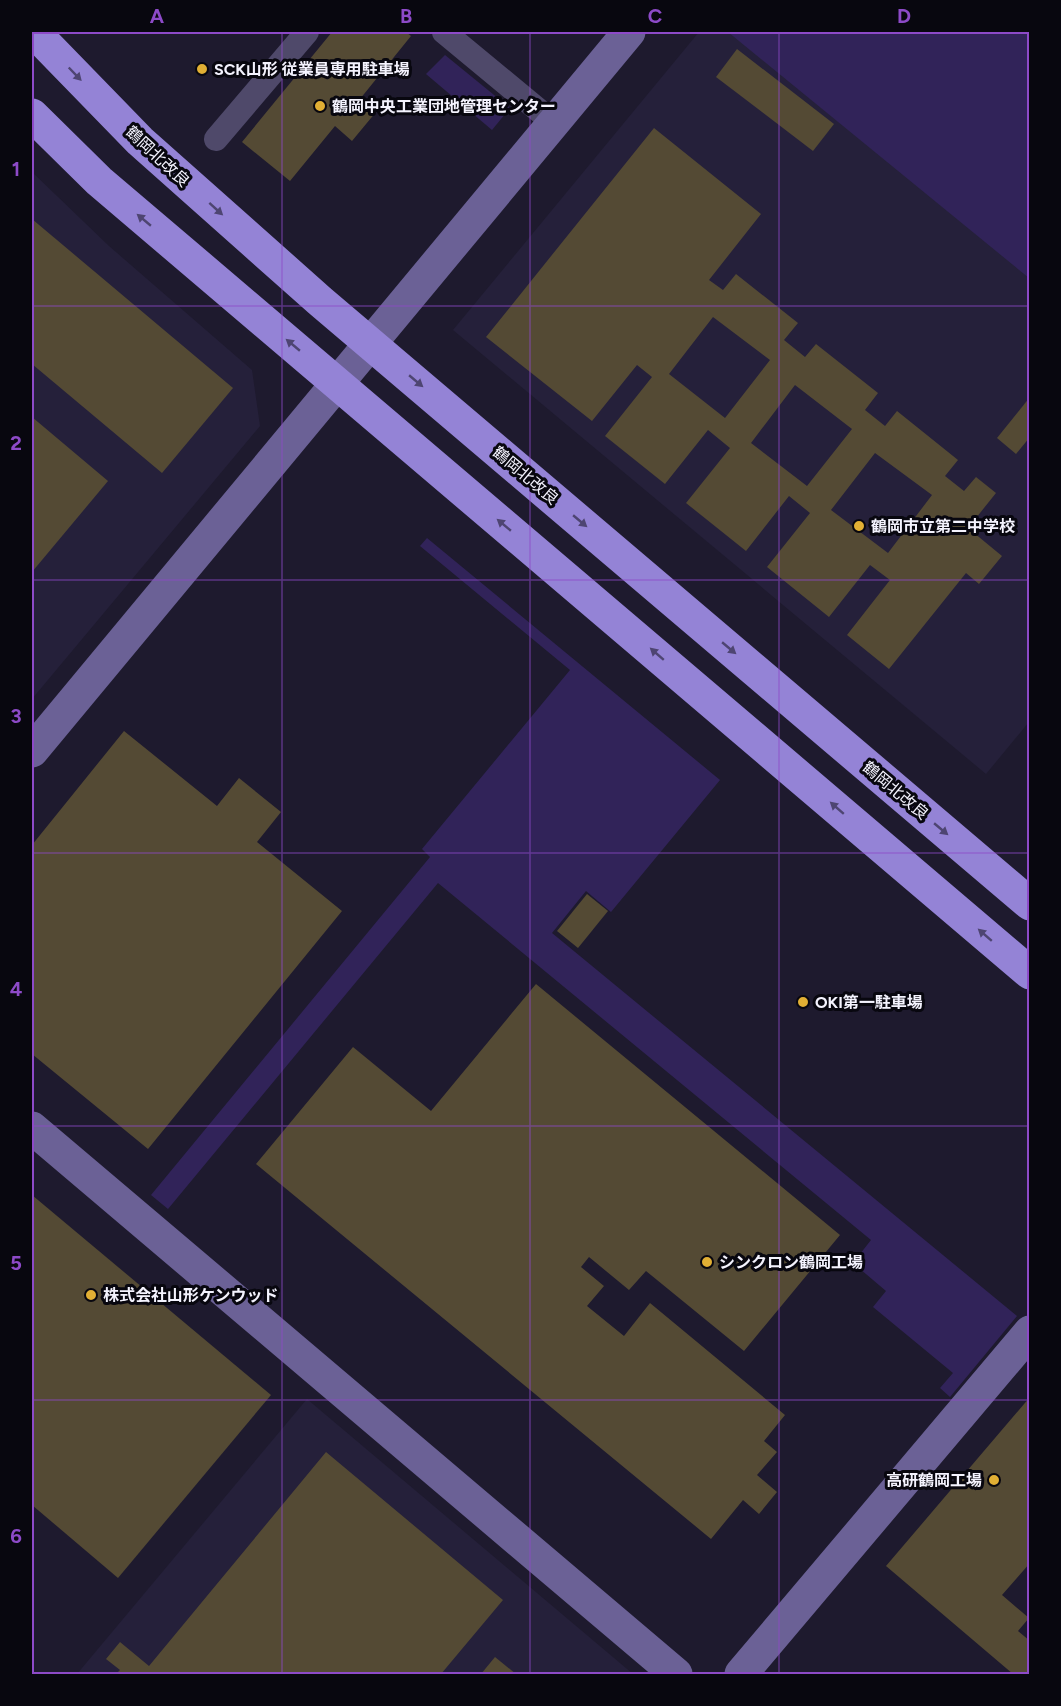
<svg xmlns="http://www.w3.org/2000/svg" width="1061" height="1706" font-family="Figtree,'Noto Sans JP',sans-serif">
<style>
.built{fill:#25203a}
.green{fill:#312359}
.building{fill:#544a34;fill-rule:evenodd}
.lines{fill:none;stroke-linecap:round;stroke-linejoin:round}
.street{stroke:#4f496a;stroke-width:24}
.secondary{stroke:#6b6196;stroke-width:33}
.highway{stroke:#9483d6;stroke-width:33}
.oneway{fill:#4e4572}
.grid{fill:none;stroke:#8d4ac8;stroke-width:1.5;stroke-opacity:0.55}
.poi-dot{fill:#e1af34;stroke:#08070f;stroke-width:2}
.labels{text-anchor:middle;stroke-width:6;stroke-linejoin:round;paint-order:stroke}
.poi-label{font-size:16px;font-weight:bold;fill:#f4f3fe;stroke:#08070f;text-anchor:start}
.street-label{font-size:16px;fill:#f4f3fe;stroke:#08070f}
.neatline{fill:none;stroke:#8d4ac8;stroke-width:2}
.grid-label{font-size:20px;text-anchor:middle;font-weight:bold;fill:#8d4ac8}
</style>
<rect width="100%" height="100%" fill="#1e1a2e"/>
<g class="built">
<polygon points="699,32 1029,32 1029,722 986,774 453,330"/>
<polygon points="32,172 109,246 252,370 260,426 32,699"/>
<polygon points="307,1399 633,1674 77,1674"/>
</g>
<g class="green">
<polygon points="728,32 1029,32 1029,278"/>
<polygon points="445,55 510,108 492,130 426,74"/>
<polygon points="427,538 720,780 611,912 586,891 552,933 1017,1316 950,1397 940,1388 953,1373 873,1307 886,1291 853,1263 871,1240 438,883 168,1209 151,1195 430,857 422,849 570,670 420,546"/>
</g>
<g class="building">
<polygon points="332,32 406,32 411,36 360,99 376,112 352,141 335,126 290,181 242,142"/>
<polygon points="737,49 834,124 813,151 716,77"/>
<path d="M654,128l107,86 -52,66 14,10 13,-16 62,49 -14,17 21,17 11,-13 62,49 -13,17 20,16 12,-15 61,49 -13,16 19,15 12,-14 20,16 -28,35 34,28 -23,28 -13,-11 -77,96 -42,-34 43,-55 -20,-15 -41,52 -62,-50 43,-54 -21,-17 -43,55 -60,-48 44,-55 -22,-18 -43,54 -60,-48 47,-59 -15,-12 -45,56 -106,-84zM713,317l57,43 -45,58 -56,-44zM795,385l57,44 -45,57 -56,-43zM875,453l57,42 -44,58 -57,-43z"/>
<polygon points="32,219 233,388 162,473 32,364"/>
<polygon points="1030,397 1030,437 1016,454 997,438"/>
<polygon points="32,417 108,481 32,572"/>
<polygon points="124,731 217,806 239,778 281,812 257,842 342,911 148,1149 32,1054 32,845"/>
<polygon points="587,894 608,911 578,948 557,931"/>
<polygon points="536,984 840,1235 744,1351 646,1271 629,1290 589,1257 581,1267 604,1286 587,1306 624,1336 650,1303 785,1415 764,1441 777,1452 757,1475 777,1492 759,1514 743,1500 711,1539 256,1164 353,1047 431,1111"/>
<polygon points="32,1195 271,1395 118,1578 32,1505"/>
<polygon points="1030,1397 1030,1563 1002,1595 1029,1618 1018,1631 1030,1641 1030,1669 1025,1674 1013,1674 886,1566"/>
<polygon points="326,1452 503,1600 441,1674 116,1674 120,1670 106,1659 120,1642 149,1666"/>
<polygon points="495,1657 516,1674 481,1674"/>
</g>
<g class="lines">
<g class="street">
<polyline points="444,32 554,123"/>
<polyline points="216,139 307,32"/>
</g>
<g class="secondary">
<polyline points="32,751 629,32"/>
<polyline points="32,1128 676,1674"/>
<polyline points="741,1674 1030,1332"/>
</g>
<g class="highway">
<polyline points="34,32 140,141 320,301 1030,904"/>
<polyline points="32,115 99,181 1030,973"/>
</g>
</g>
<defs><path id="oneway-solid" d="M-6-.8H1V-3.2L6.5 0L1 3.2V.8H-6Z" transform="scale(1.5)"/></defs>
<g class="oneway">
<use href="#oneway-solid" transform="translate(75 74) rotate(46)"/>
<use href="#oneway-solid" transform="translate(216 209) rotate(42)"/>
<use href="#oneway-solid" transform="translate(144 220) rotate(-140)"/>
<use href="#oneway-solid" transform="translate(293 345) rotate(-140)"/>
<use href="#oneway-solid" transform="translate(416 381) rotate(40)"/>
<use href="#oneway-solid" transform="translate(580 521) rotate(40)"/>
<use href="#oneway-solid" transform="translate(504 525) rotate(-140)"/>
<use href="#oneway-solid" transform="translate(729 648) rotate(40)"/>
<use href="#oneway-solid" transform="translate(657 654) rotate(-139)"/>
<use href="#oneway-solid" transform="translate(837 808) rotate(-139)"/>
<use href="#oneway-solid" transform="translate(941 829) rotate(40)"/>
<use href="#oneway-solid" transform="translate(985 935) rotate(-139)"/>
</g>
<path class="grid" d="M282,32v1642M530,32v1642M779,32v1642M32,306h998M32,580h998M32,853h998M32,1126h998M32,1400h998"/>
<g class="poi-dot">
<circle cx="202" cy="69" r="6"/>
<circle cx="320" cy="106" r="6"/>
<circle cx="859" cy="526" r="6"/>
<circle cx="803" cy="1002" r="6"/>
<circle cx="707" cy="1262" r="6"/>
<circle cx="91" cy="1295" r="6"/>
<circle cx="994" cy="1480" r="6"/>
</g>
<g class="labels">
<g class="poi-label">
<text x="214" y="75">SCK山形 従業員専用駐車場</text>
<text x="332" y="112">鶴岡中央工業団地管理センター</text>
<text x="871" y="532">鶴岡市立第二中学校</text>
<text x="815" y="1008">OKI第一駐車場</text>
<text x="719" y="1268">シンクロン鶴岡工場</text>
<text x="103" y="1301">株式会社山形ケンウッド</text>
<text x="982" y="1486" text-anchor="end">高研鶴岡工場</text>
</g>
<g class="street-label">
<text transform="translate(158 156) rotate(43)" y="6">鶴岡北改良</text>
<text transform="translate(526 475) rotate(40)" y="6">鶴岡北改良</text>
<text transform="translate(896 790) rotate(40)" y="6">鶴岡北改良</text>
</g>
</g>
<rect width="1061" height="1706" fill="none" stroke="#08070f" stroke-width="66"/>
<rect x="33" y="33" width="995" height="1640" class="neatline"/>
<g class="grid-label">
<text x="157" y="23">A</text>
<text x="406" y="23">B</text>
<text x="655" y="23">C</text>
<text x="904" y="23">D</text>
<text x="16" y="176">1</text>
<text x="16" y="450">2</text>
<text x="16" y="723">3</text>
<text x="16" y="996">4</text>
<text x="16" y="1270">5</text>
<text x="16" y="1543">6</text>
</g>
</svg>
